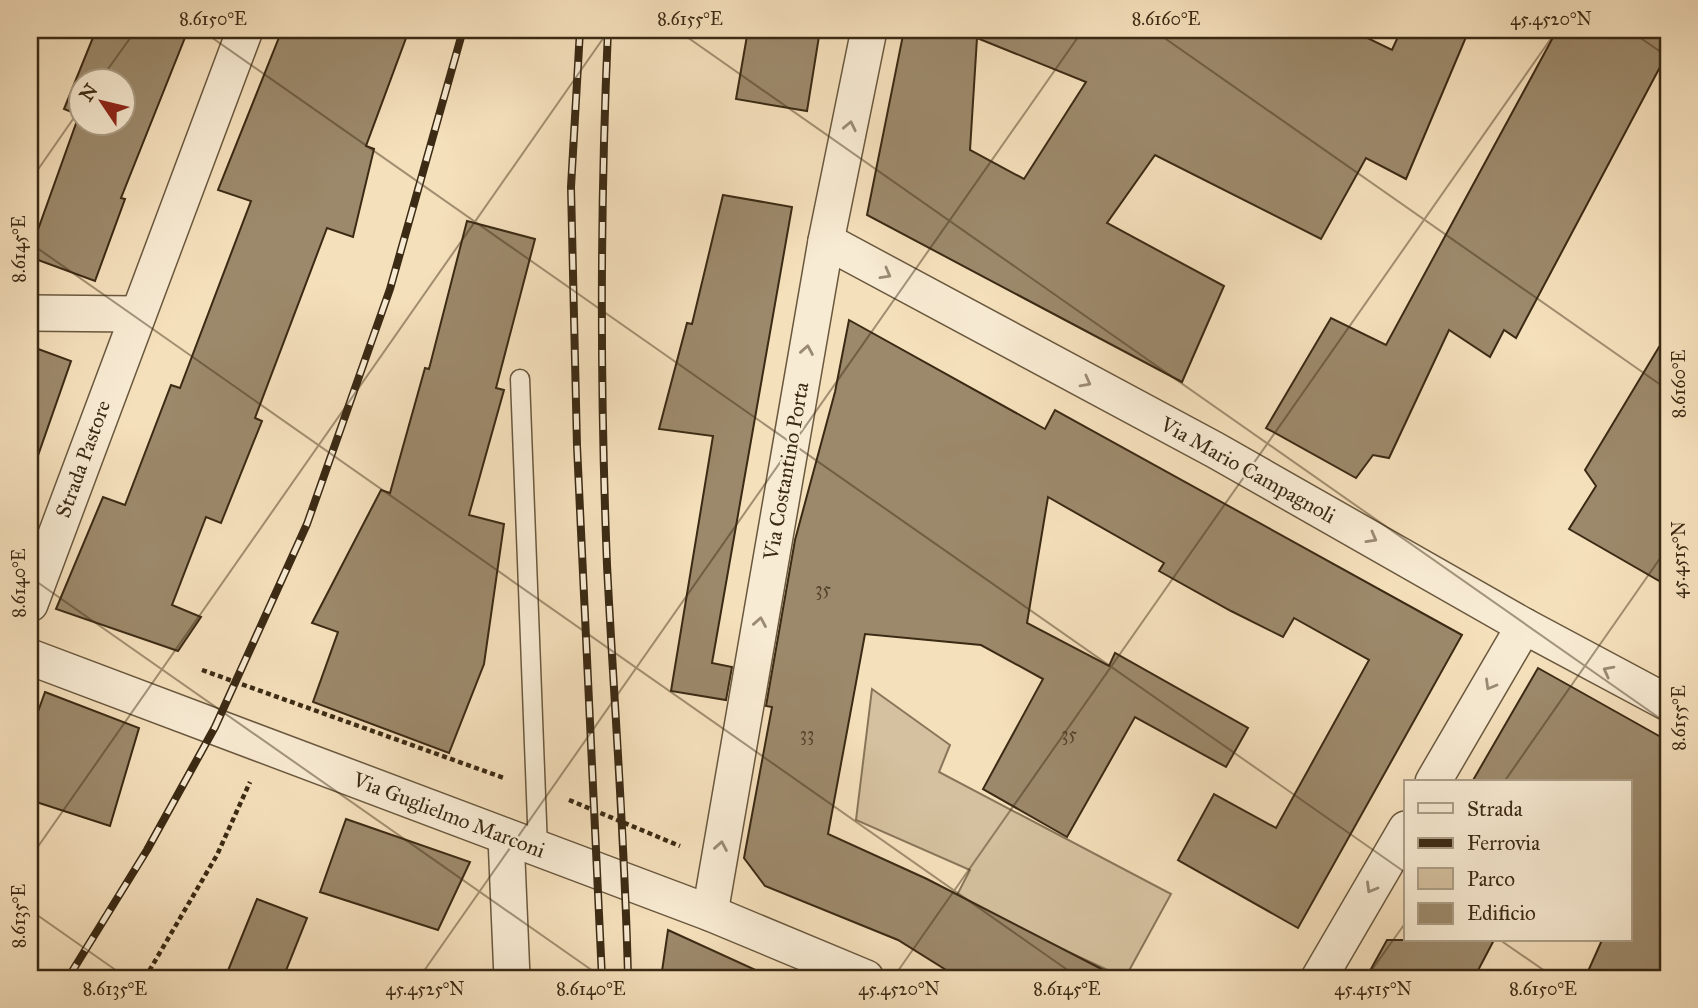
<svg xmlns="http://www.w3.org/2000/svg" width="1698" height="1008" font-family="'IM FELL Great Primer',serif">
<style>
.green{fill:#d5c19f;stroke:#88765a;stroke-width:2}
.building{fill:#9c896b;stroke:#3b2a14;stroke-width:2;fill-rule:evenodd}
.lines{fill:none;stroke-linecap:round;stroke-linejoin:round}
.lane-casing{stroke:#6a583e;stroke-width:21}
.street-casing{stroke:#6a583e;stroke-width:38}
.path{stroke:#3b2a14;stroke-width:4.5;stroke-dasharray:5 3.5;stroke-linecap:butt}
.lane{stroke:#f8ebd3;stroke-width:18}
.street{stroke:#f8ebd3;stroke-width:35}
.rail-casing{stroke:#3b2a14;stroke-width:8}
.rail{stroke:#f8ebd3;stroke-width:5;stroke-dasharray:16;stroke-linecap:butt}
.oneway{stroke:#9a8a74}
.ticks{fill:none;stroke:#3b2a14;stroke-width:2;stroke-opacity:0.45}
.labels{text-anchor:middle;stroke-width:5;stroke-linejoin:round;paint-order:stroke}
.number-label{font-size:18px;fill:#53422a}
.street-label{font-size:21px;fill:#3b2a14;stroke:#f8ebd3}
.neatline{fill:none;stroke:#3b2a14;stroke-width:2.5}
.ticks-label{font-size:18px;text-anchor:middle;fill:#3b2a14}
</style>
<rect width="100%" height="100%" fill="#f5e0bc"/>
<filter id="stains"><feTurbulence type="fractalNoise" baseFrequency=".00286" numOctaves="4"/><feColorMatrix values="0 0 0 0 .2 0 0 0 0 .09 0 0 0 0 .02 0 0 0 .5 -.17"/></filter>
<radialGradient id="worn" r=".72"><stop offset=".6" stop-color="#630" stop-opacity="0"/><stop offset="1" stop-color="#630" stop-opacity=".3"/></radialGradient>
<polygon class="green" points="872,689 950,745 939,772 1171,894 1125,978 1025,932 957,895 970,870 856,820"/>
<g class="building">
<path d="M96,30h92l-67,168 4,1 -30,82 -65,-24v-5l49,-137 -15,-6zM80,80h42v42h-42z"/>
<polygon points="282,30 409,30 366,146 374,149 353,237 327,228 255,418 262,421 221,523 206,517 172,605 201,617 178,651 56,609 103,497 125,505 171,385 180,388 251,201 218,190"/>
<polygon points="748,30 820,30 807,111 736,99"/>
<path d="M904,30h447l41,20 9,-20h68l-63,149 -40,-21 -45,81 -166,-84 -48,68 117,63 -42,96 -315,-167zM977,38l109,44 -62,97 -54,-29z"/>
<polygon points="1557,30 1668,30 1668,52 1516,338 1504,330 1490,357 1449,330 1389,458 1373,455 1356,478 1266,428 1331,318 1386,345"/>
<polygon points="723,195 792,207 712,663 732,667 726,700 671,691 713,436 659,429 687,323 692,324"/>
<polygon points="467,221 535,239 496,388 504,390 469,515 504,524 484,664 449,753 313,702 338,632 312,623 381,490 390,493 425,368 429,369"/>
<polygon points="849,320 1045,429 1055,410 1462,635 1298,928 1178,860 1214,794 1276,828 1369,660 1294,618 1283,637 1231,611 1159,571 1164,563 1048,497 1027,623 1109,666 1115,653 1248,728 1226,767 1135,717 1067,837 983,789 1043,679 981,645 865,634 828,834 927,879 1119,978 959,978 898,940 765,886 744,858 772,707 766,706 795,540 835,392"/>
<polygon points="1668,332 1668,586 1569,529 1596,486 1585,470"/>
<polygon points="30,346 71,361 35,464 30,463"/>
<polygon points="1538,668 1668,741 1668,978 1585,978 1602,940 1630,940 1630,782 1472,782"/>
<polygon points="45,692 139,728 110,826 30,800 30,734"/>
<polygon points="346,819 470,862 438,930 320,892"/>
<polygon points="257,899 307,918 283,978 225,978"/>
<polygon points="668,930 773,978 661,978"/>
<polygon points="1387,940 1494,940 1474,978 1366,978"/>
</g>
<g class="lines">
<defs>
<polyline id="lane" points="520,379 538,848"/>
<g id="street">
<polyline points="826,241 1215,450 1524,626 1668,703"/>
<polyline points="30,313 137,314"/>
<polyline points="30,604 245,30"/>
<polyline points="30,657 710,913 866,978"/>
<polyline points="1433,782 1524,626"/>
<polyline points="506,837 512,978"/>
<polyline points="710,913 826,241 869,30"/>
<polyline points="1319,978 1406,829"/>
</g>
</defs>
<use href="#lane" class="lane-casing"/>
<use href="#street" class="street-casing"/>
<g class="path">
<polyline points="202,670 504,778"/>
<polyline points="569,800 680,846"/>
<polyline points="145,978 217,855 250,782"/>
</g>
<use href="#lane" class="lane"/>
<use href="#street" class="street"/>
<defs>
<g id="rail">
<polyline points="580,30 571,187 577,446 602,978"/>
<path d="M608,30c-8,178 -8,357 -1,535 7,138 18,275 21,413"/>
<polyline points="68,978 147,850 215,727 307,524 390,289 463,30"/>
</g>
</defs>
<use href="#rail" class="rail-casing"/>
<use href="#rail" class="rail"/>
</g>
<defs><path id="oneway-chevron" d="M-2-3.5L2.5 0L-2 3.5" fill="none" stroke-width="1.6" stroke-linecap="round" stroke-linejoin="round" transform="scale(1.75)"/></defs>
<g class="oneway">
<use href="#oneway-chevron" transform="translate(850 126) rotate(-78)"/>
<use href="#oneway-chevron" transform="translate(886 274) rotate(29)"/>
<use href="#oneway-chevron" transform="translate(807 350) rotate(-80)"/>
<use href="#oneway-chevron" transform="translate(1086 382) rotate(28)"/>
<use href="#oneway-chevron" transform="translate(1372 538) rotate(29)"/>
<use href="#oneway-chevron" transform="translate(760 622) rotate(-80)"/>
<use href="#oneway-chevron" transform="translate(1608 671) rotate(-152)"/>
<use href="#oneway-chevron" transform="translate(1490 685) rotate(120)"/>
<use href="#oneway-chevron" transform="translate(721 846) rotate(-80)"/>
<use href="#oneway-chevron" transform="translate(1371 888) rotate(120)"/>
</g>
<path class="ticks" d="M201,30l1205,843M677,30l991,694M1153,30l515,360M1629,30l39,27M100,80l36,-50M30,181l50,-72M30,243l1049,735M30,577l573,401M1504,782l164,-235M30,858l579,-828M30,910l97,68M1500,940l55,38M419,978l664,-948M893,978l664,-948M1366,978l40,-56"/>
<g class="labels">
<g class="number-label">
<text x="823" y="595">35</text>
<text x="807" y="740">33</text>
<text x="1069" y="740">35</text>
</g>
<g class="street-label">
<text transform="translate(83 459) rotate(-70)" y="7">Strada Pastore</text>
<text transform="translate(1248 470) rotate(29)" y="7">Via Mario Campagnoli</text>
<text transform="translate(786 471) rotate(-80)" y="7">Via Costantino Porta</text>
<text transform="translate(449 815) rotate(21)" y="7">Via Guglielmo Marconi</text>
</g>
</g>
<rect width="1698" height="1008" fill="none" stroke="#f5e0bc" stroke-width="77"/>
<rect x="1404" y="780" width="228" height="161" fill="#f8ebd3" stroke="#ac9e87" stroke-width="2"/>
<rect x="1418" y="803" width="35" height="10" fill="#f8ebd3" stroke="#ac9e87" stroke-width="2"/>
<text x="1467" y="816" font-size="21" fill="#3b2a14">Strada</text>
<rect x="1418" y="838" width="35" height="10" fill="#3b2a14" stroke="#ac9e87" stroke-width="2"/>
<text x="1467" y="850" font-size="21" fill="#3b2a14">Ferrovia</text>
<rect x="1418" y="868" width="35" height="21" fill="#d5c19f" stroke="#ac9e87" stroke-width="2"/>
<text x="1467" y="886" font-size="21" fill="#3b2a14">Parco</text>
<rect x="1418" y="903" width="35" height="21" fill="#9c896b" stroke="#ac9e87" stroke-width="2"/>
<text x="1467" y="920" font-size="21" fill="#3b2a14">Edificio</text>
<g transform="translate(102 102) rotate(305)"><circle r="33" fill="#f8ebd3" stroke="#ac9e87" stroke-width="2"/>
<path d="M0-5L12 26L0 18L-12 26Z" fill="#8f2418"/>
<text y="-10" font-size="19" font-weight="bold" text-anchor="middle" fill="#3b2a14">N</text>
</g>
<rect x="38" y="38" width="1622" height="932" class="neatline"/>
<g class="ticks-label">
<text x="213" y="25">8.6150°E</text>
<text x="690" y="25">8.6155°E</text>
<text x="1166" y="25">8.6160°E</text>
<text x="1551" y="25">45.4520°N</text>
<text transform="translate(19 249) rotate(-90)" y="6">8.6145°E</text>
<text transform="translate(1679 384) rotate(-90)" y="6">8.6160°E</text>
<text transform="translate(1679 560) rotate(-90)" y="6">45.4515°N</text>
<text transform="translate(19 583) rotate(-90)" y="6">8.6140°E</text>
<text transform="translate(1679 718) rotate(-90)" y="6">8.6155°E</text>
<text transform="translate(19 916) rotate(-90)" y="6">8.6135°E</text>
<text x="115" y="995">8.6135°E</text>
<text x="425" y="995">45.4525°N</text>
<text x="591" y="995">8.6140°E</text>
<text x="899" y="995">45.4520°N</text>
<text x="1067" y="995">8.6145°E</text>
<text x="1373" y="995">45.4515°N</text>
<text x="1543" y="995">8.6150°E</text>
</g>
<rect width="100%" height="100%" filter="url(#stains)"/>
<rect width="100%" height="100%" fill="url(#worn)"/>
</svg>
